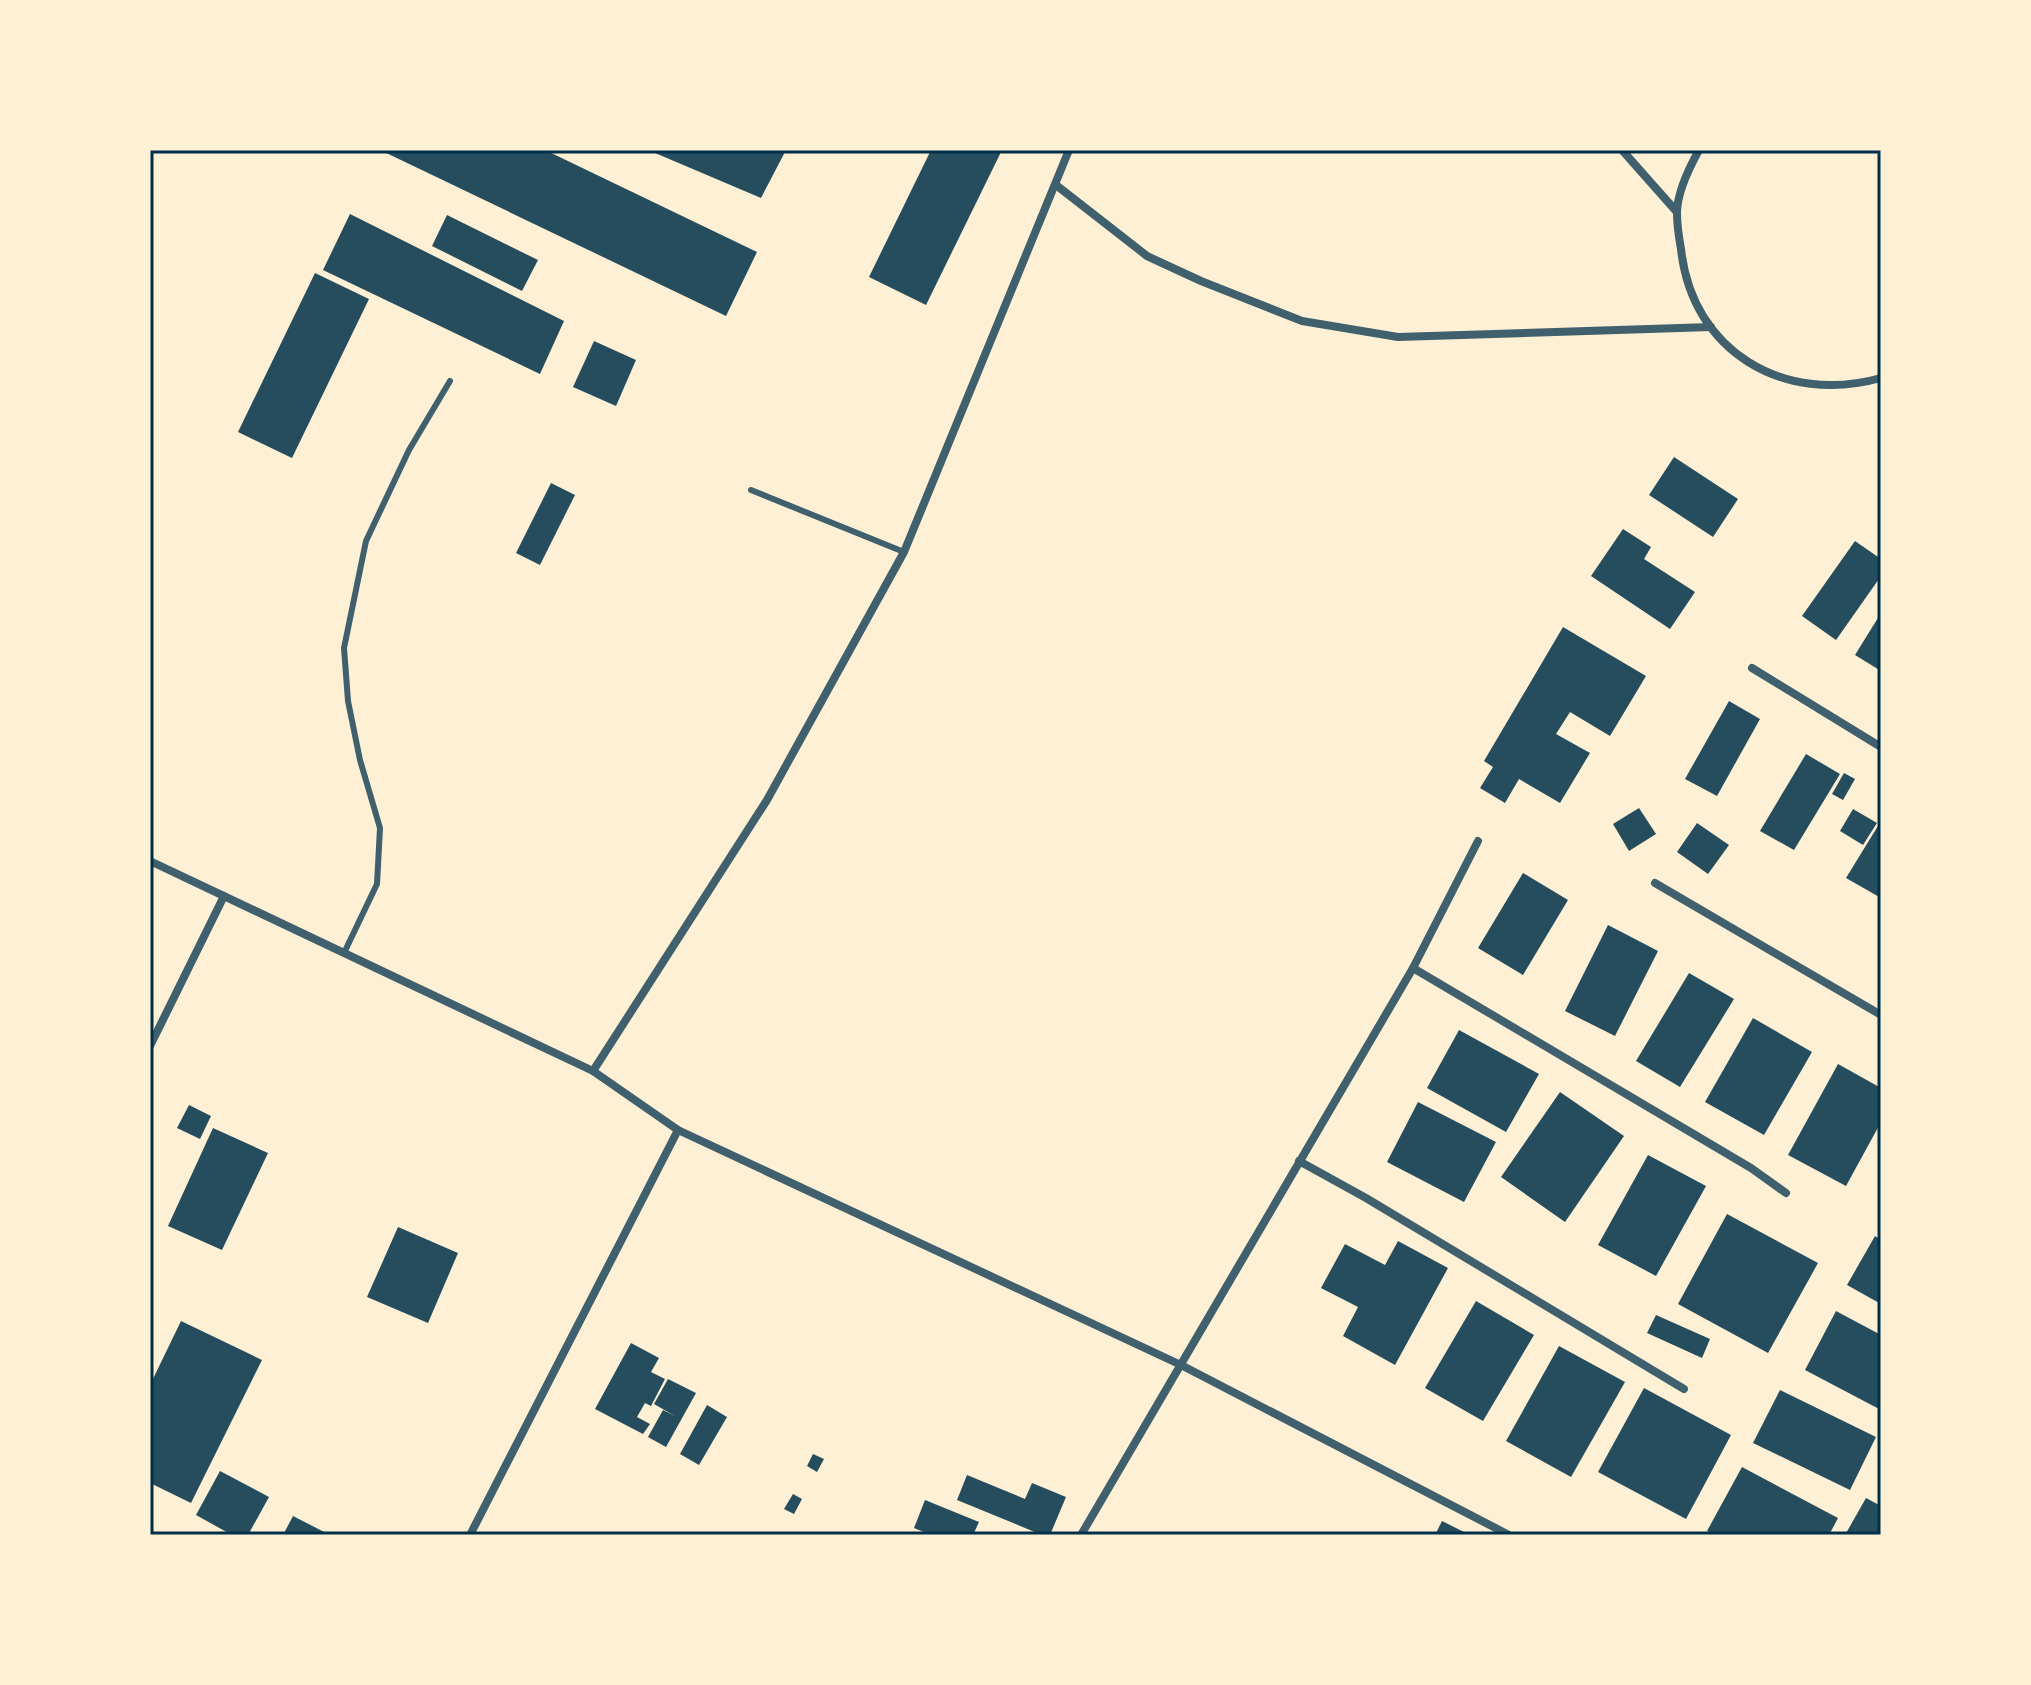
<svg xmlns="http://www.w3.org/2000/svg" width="2031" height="1685" font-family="Lato,sans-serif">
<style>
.building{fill:#264d5e}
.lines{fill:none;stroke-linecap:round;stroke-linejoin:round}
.service{stroke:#3f606c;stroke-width:6}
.minor{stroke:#3f606c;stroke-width:8}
.neatline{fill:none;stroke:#003049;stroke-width:3}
</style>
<rect width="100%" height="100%" fill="#fdf0d5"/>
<g class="building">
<polygon points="380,150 545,150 757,252 726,316"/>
<polygon points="648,150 786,150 761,198"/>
<polygon points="931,150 1002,150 926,305 869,277"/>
<polygon points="350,214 564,321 540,374 323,270"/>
<polygon points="447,215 538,260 522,291 432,246"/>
<polygon points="315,273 369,299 292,458 238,432"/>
<polygon points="594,341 636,360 616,406 573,387"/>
<polygon points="1674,457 1738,499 1713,537 1649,495"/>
<polygon points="551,483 575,495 540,565 516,553"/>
<polygon points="1623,529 1651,547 1644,559 1695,592 1670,629 1591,576"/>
<polygon points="1855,541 1881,559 1881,576 1836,640 1802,616"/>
<polygon points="1881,613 1881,671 1855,655"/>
<polygon points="1563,627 1646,676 1610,736 1570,712 1556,734 1590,753 1560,803 1519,779 1505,803 1480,788 1493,767 1484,761"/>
<polygon points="1729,701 1760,719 1717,796 1685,779"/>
<polygon points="1806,754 1840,774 1794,850 1760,831"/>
<polygon points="1844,773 1855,779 1843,800 1832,794"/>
<polygon points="1639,808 1656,834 1629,851 1613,824"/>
<polygon points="1853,809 1877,823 1863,845 1840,831"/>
<polygon points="1881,821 1881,898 1846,878"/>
<polygon points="1697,823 1729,845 1708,874 1677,852"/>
<polygon points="1523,873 1568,900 1523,975 1478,948"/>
<polygon points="1608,925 1658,951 1615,1036 1565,1011"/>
<polygon points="1689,973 1734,999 1680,1087 1636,1061"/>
<polygon points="1753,1018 1812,1052 1764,1135 1705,1102"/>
<polygon points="1459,1030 1539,1074 1506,1132 1427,1088"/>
<polygon points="1838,1064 1881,1088 1881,1122 1846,1186 1788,1155"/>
<polygon points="1560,1092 1624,1136 1565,1222 1501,1177"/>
<polygon points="1418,1102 1496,1142 1464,1202 1387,1162"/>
<polygon points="189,1105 211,1116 200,1139 177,1128"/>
<polygon points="213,1128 268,1153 222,1250 168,1226"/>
<polygon points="1648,1155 1706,1186 1656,1276 1598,1245"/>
<polygon points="1727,1214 1818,1263 1768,1353 1678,1304"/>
<polygon points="398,1227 458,1253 428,1323 367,1297"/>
<polygon points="1875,1236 1881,1240 1881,1304 1847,1285"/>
<polygon points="1398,1241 1448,1268 1395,1365 1343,1336 1358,1307 1321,1288 1345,1244 1385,1265"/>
<polygon points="1476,1301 1534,1335 1483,1421 1425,1388"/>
<polygon points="1836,1311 1881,1335 1881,1410 1805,1370"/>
<polygon points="1656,1315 1710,1339 1702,1358 1647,1333"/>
<polygon points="181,1321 262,1360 191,1503 150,1483 150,1385"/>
<polygon points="631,1343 659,1358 651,1372 665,1379 651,1406 645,1403 637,1417 650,1424 643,1434 595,1409"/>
<polygon points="1559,1346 1625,1382 1571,1477 1506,1441"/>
<polygon points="668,1379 696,1393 666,1447 648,1437 663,1410 675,1416 654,1404"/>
<polygon points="1644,1388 1731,1435 1686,1519 1598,1472"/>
<polygon points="1780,1390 1876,1437 1850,1490 1753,1443"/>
<polygon points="707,1405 727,1417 699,1465 680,1454"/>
<polygon points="813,1454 824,1459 817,1472 807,1466"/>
<polygon points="1742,1467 1838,1518 1829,1535 1716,1535 1707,1531"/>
<polygon points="220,1471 269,1497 248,1535 232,1535 196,1515"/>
<polygon points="967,1475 1025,1499 1032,1483 1066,1497 1050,1535 1042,1535 957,1500"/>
<polygon points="793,1494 802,1499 794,1514 784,1509"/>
<polygon points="1866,1498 1881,1506 1881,1535 1845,1535"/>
<polygon points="925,1500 979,1522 973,1535 931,1535 914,1528"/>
<polygon points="293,1516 330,1535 283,1535"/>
<polygon points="1442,1521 1470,1535 1435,1535"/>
</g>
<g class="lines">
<g class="service">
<polyline points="751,490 904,552"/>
<polyline points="344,953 377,884 380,828 360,760 348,701 344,648 366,541 409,450 450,381"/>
</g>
<g class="minor">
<polyline points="1622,150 1676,211"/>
<path d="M1699,150c-10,18 -22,43 -22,63 0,12 2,25 4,36 11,103 103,156 200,129"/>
<polyline points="1056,185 1147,256 1201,281 1302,321 1398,337 1711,327"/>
<polyline points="1752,668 1881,747"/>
<polyline points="150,861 593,1071 678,1130 1181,1365 1509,1535"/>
<polyline points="1655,883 1881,1015"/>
<polyline points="1413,968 1751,1168 1786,1193"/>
<polyline points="150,1046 224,896"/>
<polyline points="593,1071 767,800 904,552 1069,150"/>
<polyline points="1299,1161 1366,1198 1684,1389"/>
<polyline points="470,1535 678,1130"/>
<polyline points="1081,1535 1413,968 1478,841"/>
</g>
</g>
<rect width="2031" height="1685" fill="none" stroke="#fdf0d5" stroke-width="304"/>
<rect x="152" y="152" width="1727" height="1381" class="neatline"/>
</svg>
